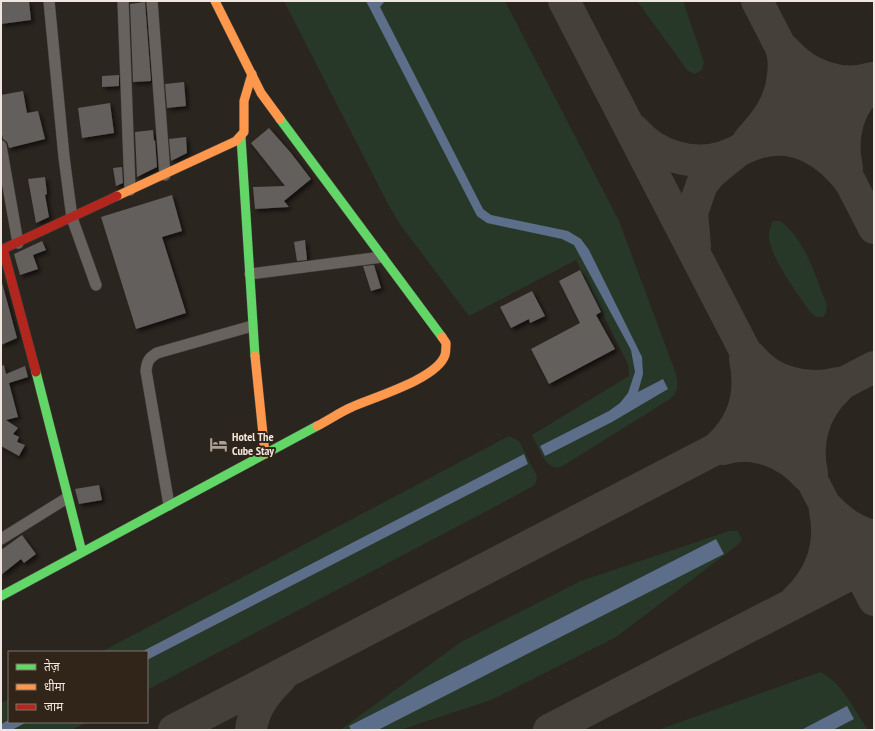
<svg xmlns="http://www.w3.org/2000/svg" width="875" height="731" font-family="'PT Sans Narrow','Noto Sans Devanagari',sans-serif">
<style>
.green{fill:#283828}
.water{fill:#5c6e89}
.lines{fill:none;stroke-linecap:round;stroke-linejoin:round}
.taxiway{stroke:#46403a;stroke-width:32}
.building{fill:#645e5c;filter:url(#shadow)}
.street-casing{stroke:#47413d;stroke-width:12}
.fast-casing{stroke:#47413d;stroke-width:10}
.slow-casing{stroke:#47413d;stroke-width:10}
.jam-casing{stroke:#47413d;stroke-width:10}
.street{stroke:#67625d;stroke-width:11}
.fast{stroke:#63d668;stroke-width:9}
.slow{stroke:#ff974d;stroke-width:9}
.jam{stroke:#b3261e;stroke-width:9}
.labels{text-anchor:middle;stroke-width:4;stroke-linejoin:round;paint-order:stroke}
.poi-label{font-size:12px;font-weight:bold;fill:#efe7df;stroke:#312519;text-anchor:start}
</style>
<defs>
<filter id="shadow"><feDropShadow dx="3" dy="3" stdDeviation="2" flood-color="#0009"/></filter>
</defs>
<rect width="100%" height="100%" fill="#2b251f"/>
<g class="green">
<path d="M284,1h221l114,220 57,153c2,11 3,17 -6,25l-109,68c-16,4 -23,-21 -29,-32l97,-59 -1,-12 -52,-104 -107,56 -67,-89 -13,-21z"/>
<polygon points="637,1 683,1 704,62 702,70 695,74 688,71"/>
<path d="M773,221h7c26,19 35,55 47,84l-1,7 -3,5h-6l-6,-4c-13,-19 -38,-51 -42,-74 -1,-6 1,-12 4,-18z"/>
<polygon points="509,436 519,441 537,476 536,482 533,486 500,504 147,690 147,660 528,464 524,454 141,652 101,652"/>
<polygon points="729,531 738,531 742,540 735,547 616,637 491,700 400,730 378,730 723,554 716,539 349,726 351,730 340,730 461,642 581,581"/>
<path d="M820,672c22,10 35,39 48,58h-35l21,-11 -7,-12 -46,23h-143z"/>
<polygon points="9,699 9,720 1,724 1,703"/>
<polygon points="27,722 87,722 72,730 12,730"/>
</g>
<g class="water">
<polygon points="366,1 385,1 380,7 483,209 491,215 568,231 581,239 589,250 642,357 643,374 638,392 663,379 668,389 612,422 545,456 540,446 609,411 620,403 628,393 635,372 631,350 574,245 562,239 487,223 477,216"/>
<polygon points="524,454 528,464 147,660 147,652 141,652"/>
<polygon points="716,539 724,554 378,730 351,730 349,726"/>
<polygon points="847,706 854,719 833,730 801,730"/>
<polygon points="9,720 9,722 27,722 12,730 1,730 1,724"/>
</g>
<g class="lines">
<g class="taxiway">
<polyline points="564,1 874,600"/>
<polyline points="757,1 874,228"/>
<path d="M786,51c21,24 54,37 86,27"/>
<path d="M634,130c21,25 57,37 89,27 11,-4 22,-10 34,-14 39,-12 72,10 94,40"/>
<path d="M749,140c18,-20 31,-36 34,-64 1,-8 1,-17 -1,-25"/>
<path d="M847,168c-7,-32 1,-63 26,-84"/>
<polyline points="695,246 692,213 702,184 711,173 738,151 874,80"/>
<path d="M751,357c21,26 56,34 87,26"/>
<path d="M719,446c26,-24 33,-54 26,-87"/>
<path d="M723,449c30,-10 64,4 84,27"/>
<path d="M812,473c-7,-31 2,-63 26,-85"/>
<path d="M828,508c13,14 28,24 46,28"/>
<path d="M796,600c25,-23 36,-55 29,-89"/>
<polyline points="174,730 874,367"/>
<path d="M251,730c2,-20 15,-38 29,-51"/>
<polyline points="549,730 874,562"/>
</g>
</g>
<g class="building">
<polygon points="1,1 29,1 31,20 1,24"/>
<polygon points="145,2 151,81 133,82 130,4"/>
<polygon points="119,75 119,86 102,87 102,76"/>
<polygon points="184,82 186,106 167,108 165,84"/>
<polygon points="23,91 27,113 38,111 45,139 9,148 7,142 3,139 1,130 1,95"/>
<polygon points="110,103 114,133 82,138 78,108"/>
<polygon points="269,128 291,153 311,179 284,201 289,207 255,209 253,187 285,186 251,143"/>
<polygon points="153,130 154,141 155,140 157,167 137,177 135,132"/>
<polygon points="186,137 187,153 171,161 169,139"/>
<polygon points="122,167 123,183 116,186 113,168"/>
<polygon points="45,177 47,194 45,195 49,217 36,223 28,179"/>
<polygon points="172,195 182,231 162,237 186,313 136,329 101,217"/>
<polygon points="305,240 307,260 297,261 294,242"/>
<polygon points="42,241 46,250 33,255 38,269 20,275 14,254"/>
<polygon points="374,265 381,288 371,291 363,266"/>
<polygon points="580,270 601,312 596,315 615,349 549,384 531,349 580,323 559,281"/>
<polygon points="1,279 17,338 1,345"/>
<polygon points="532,291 545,316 530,323 529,319 511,328 500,307"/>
<polygon points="4,365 6,374 25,366 28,377 9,383 18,417 6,420 18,428 13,434 19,437 17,442 25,445 19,456 1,446 1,366"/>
<polygon points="99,485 102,500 79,504 75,489"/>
<polygon points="22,535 36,554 24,563 21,559 1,575 1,550"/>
</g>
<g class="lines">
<defs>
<g id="street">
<polyline points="49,1 64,157 72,218 96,285"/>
<polyline points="123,1 130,190"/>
<polyline points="152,1 165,175"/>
<polyline points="1,146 18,243"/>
<polyline points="250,274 382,257"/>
<path d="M169,505l-23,-134c1,-10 3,-13 11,-18l95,-27"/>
<polyline points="1,539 67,498"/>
</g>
<g id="fast">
<polyline points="280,119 442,337"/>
<polyline points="241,137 255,356"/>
<polyline points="36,372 82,552"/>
<polyline points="1,596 317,426"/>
</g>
<g id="slow">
<polyline points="215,1 261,93 280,119"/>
<polyline points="117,196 236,141 244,132 244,101 252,74"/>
<polyline points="255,356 265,454"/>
<path d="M317,426c12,-6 23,-14 35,-19 22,-10 85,-28 93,-52 1,-3 1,-8 1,-12l-4,-6"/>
</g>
<g id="jam">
<polyline points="3,249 36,372"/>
<polyline points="1,250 117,196"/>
</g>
</defs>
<use href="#street" class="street-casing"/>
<use href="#fast" class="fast-casing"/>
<use href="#slow" class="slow-casing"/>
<use href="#jam" class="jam-casing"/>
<use href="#street" class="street"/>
<use href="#fast" class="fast"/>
<use href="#slow" class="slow"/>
<use href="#jam" class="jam"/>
</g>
<defs>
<symbol id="hotel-bare" viewBox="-9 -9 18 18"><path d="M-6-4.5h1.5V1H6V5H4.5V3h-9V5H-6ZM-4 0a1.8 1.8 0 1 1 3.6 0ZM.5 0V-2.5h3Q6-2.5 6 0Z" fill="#aaa39c" stroke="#312519" stroke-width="2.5" paint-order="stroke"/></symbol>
</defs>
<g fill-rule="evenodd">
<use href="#hotel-bare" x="206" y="432" width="25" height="25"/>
</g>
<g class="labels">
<g class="poi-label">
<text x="232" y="441">Hotel The<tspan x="232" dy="14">Cube Stay</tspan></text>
</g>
</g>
<rect width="875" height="731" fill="none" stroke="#efe7df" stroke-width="4"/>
<rect x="8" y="651" width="140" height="72" fill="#312519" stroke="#7d7368"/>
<rect x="16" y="664" width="20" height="6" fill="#63d668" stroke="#7d7368"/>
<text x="44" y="671" font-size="12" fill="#efe7df">तेज़</text>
<rect x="16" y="684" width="20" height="6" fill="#ff974d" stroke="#7d7368"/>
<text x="44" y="691" font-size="12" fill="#efe7df">धीमा</text>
<rect x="16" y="704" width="20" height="6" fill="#b3261e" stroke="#7d7368"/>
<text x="44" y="711" font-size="12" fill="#efe7df">जाम</text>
</svg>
